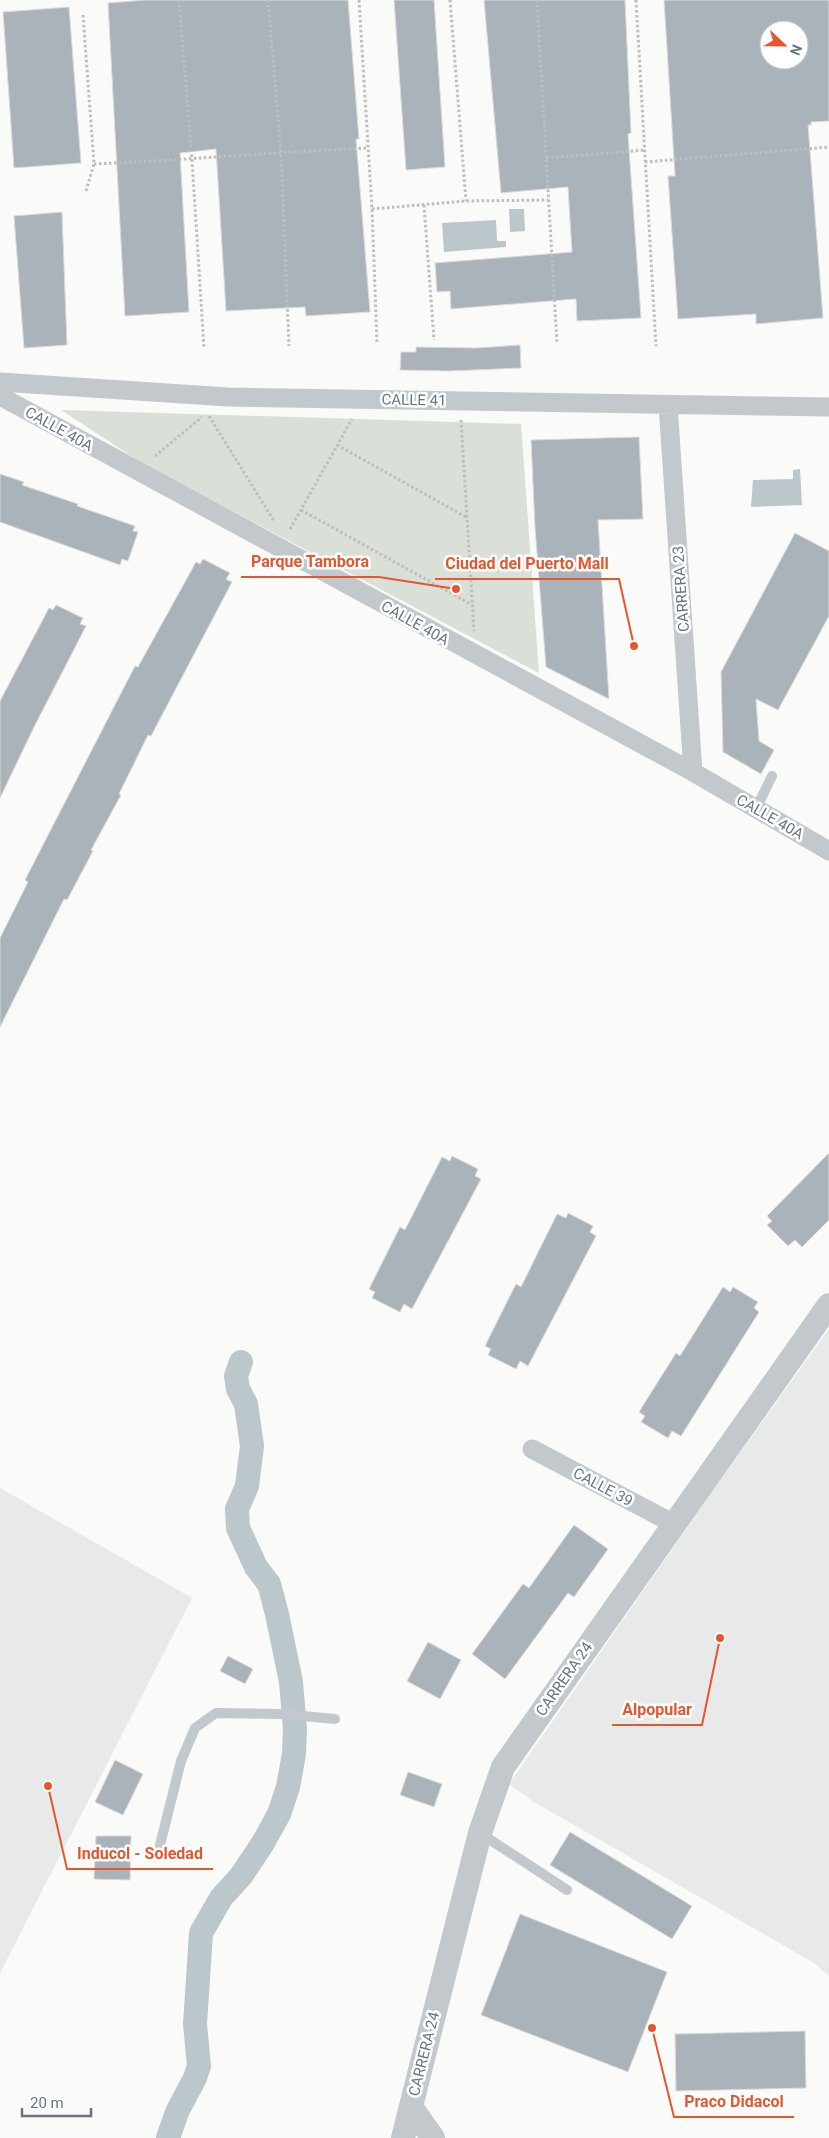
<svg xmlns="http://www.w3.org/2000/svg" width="829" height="2138" viewBox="0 0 829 2138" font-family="Roboto,sans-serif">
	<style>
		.built { fill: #e8e9e9 }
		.green { fill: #dadfd7 }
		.water { fill: #bbc7cb }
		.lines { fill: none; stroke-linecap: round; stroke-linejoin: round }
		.canal { stroke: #bbc7cb; stroke-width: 24 }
		.building { fill: #aab3b9; stroke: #dcdcda; fill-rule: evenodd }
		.path { stroke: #bbbfc2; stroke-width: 3; stroke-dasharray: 2.5 2.5; stroke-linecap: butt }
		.service { stroke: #c3c8cc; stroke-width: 10 }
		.minor { stroke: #c3c8cc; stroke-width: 19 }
		.tertiary { stroke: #c3c8cc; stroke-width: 24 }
		.labels { text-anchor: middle; stroke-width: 5; stroke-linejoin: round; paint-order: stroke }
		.street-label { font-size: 15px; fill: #657683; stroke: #fff }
		.leader { fill: none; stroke: #e4572e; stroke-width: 2 }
		.callout-dot { fill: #e4572e; stroke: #fff; stroke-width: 2 }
		.callout-label { font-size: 16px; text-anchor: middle; font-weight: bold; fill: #e4572e; stroke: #fff; stroke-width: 5; stroke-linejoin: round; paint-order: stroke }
	</style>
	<rect width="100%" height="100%" fill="#fafaf8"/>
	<path class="built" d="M 829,1329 L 829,1976 L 814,1963 L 534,1802 L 509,1784 L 712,1492 Z
		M 0,1488 L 192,1598 L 0,1973 Z"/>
	<path class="green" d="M 61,410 L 521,424 L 539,673 L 145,465 Z"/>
	<path class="water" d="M 509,209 L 524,209 L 525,231 L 510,232 Z
		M 496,220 L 497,241 L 506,241 L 506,247 L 444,252 L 442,223 Z
		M 800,469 L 802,505 L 751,507 L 753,480 L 793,479 L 793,470 Z"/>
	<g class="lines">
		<path class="canal" d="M 168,2138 L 177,2112 L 195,2078 L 199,2066 L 195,2024 L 201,1933 L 221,1898 L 241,1876 L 263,1843 L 279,1814 L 288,1787 L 294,1754 L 295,1729 L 291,1682 L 277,1614 L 269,1584 L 256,1567 L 238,1528 L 237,1509 L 247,1486 L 252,1446 L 246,1404 L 238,1389 L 236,1376 L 241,1362"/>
	</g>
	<path class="building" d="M 145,0 L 348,0 L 359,139 L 356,139 L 370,312 L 306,316 L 305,307 L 226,311 L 216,149 L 180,153 L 189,312 L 125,316 L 108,3 Z
		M 394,0 L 434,0 L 445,167 L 406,170 Z
		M 484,0 L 625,0 L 631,133 L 628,134 L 641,318 L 577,321 L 576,299 L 451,309 L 450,291 L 437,292 L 435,263 L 572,252 L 568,187 L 501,193 Z
		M 664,0 L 829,0 L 829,121 L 811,122 L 811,125 L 808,125 L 823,318 L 756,324 L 756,314 L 678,319 L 668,176 L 675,176 ZM 769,30 L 799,30 L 799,60 L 769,60 Z
		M 69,7 L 81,163 L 14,168 L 3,12 Z
		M 62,212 L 67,345 L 24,348 L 14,216 Z
		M 520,345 L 521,368 L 449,371 L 400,370 L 401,352 L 416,352 L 416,347 L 476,348 Z
		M 639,437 L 643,519 L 598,520 L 609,699 L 546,667 L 535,528 L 531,440 Z
		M 0,474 L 24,482 L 22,485 L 78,504 L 77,506 L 135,526 L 133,531 L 138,532 L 128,561 L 122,559 L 120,565 L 0,522 Z
		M 795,533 L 829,551 L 829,616 L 778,710 L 756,699 L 759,741 L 774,750 L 761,774 L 723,752 L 721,672 Z
		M 203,559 L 230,573 L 226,579 L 232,582 L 151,736 L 148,735 L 119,794 L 121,795 L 91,850 L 93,851 L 67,900 L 64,899 L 0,1027 L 0,938 L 28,882 L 25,880 L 135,666 L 138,667 L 196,562 L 200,564 Z
		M 56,605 L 83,618 L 80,624 L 86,626 L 34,727 L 0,798 L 0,701 L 49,608 L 53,610 Z
		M 829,1153 L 829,1220 L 802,1247 L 795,1240 L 788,1246 L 767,1225 L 772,1221 L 767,1216 Z
		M 452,1156 L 478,1169 L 475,1176 L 481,1179 L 412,1309 L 404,1304 L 400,1312 L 372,1298 L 375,1292 L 369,1289 L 400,1227 L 405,1230 L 442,1157 L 450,1161 Z
		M 568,1213 L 593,1226 L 590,1232 L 596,1236 L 528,1366 L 520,1361 L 516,1369 L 488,1355 L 491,1349 L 485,1346 L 516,1284 L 521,1287 L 557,1214 L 566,1218 Z
		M 723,1287 L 730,1292 L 733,1287 L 758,1302 L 754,1308 L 759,1312 L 681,1436 L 672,1431 L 668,1438 L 641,1422 L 645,1416 L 639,1412 L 676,1353 L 680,1356 Z
		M 574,1525 L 608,1549 L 574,1597 L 568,1593 L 505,1679 L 472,1654 L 523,1584 L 529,1588 Z
		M 428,1642 L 461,1660 L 440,1699 L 407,1681 Z
		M 228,1656 L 253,1669 L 245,1684 L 220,1671 Z
		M 115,1760 L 143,1774 L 123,1815 L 95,1802 Z
		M 408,1772 L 442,1784 L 434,1807 L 400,1795 Z
		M 570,1832 L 692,1906 L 672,1939 L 550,1865 Z
		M 96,1836 L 131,1836 L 130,1880 L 94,1879 Z
		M 520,1914 L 667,1972 L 628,2072 L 481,2015 Z
		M 805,2031 L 806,2088 L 676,2091 L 675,2034 Z"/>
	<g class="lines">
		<path class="path" d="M 179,0 L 192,160 L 204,348
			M 268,0 L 281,152 L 289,346
			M 359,0 L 372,209 L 377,343
			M 450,0 L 466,201
			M 537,0 L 557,344
			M 636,0 L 656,346
			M 83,15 L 94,164 L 86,191
			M 546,158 L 645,150
			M 645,162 L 829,147
			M 94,164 C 185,160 277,152 368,148
			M 424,205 L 434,340
			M 372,209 L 466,201 L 548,200
			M 209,416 L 274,521
			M 461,420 L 474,631
			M 337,445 L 466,517
			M 155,456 L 202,417
			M 301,510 L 472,605
			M 290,529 L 352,419"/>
		<path class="service" d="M 756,809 L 772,776
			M 480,1833 L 567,1890
			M 160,1845 L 181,1761 L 195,1728 L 216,1713 L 280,1714 L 335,1719"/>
		<path class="minor" d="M 0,382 L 228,397 L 829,407
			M 0,396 L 693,772 L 829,851
			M 668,405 L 693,772
			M 532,1449 L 674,1524"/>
		<path class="tertiary" d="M 411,2107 L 433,2138
			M 403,2138 L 480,1833 L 503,1767 L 829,1305"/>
	</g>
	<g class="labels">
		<g class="street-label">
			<text transform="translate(414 400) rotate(1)" y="5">CALLE 41</text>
			<text transform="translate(59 429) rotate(29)" y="5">CALLE 40A</text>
			<text transform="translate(681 589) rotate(-94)" y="5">CARRERA 23</text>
			<text transform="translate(415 623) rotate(29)" y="5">CALLE 40A</text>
			<text transform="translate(770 817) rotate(30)" y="5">CALLE 40A</text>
			<text transform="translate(603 1487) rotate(28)" y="5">CALLE 39</text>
			<text transform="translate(564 1679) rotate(-55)" y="5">CARRERA 24</text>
			<text transform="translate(424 2054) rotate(-76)" y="5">CARRERA 24</text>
		</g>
	</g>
	<path class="leader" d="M456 589L379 577H241M634 646L619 579H435M720 1638L702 1725H612M48 1786L67 1869H213M652 2028L674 2117H794"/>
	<g class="callout-dot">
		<circle cx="456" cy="589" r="5"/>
		<circle cx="634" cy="646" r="5"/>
		<circle cx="720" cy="1638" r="5"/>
		<circle cx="48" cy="1786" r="5"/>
		<circle cx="652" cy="2028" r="5"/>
	</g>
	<g class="callout-label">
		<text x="310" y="567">Parque Tambora</text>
		<text x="527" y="569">Ciudad del Puerto Mall</text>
		<text x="657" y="1715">Alpopular</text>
		<text x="140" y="1859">Inducol - Soledad</text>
		<text x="734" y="2107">Praco Didacol</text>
	</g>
	<g transform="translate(784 45) rotate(112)"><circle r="24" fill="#ffffff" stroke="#c1c8cd"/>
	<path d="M0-4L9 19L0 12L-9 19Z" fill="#e4572e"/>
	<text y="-8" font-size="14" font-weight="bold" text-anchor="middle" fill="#657683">N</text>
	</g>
	<path d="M22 2108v8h69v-8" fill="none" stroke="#657683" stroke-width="2.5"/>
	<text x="30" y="2108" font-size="15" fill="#657683" stroke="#ffffff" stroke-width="4" paint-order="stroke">20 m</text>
</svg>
